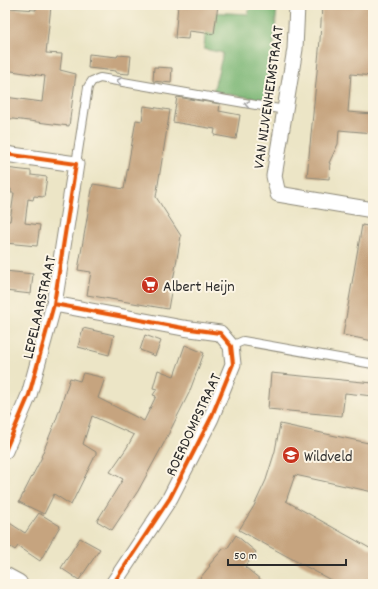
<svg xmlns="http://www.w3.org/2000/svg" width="378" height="589" viewBox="0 0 378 589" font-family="Dekko,sans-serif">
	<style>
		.forest { fill: #7ab675; stroke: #527050 }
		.building { fill: #c6a47f }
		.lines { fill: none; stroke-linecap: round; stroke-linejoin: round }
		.service-casing { stroke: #8c8878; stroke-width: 10 }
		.minor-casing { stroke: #8c8878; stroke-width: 17 }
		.tertiary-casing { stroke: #8c8878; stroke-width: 21 }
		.service { stroke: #fff; stroke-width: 8 }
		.minor { stroke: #fff; stroke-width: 15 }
		.tertiary { stroke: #fff; stroke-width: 19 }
		.cycleway-casing { stroke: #fcf5e5; stroke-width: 6 }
		.cycleway { stroke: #e8590c; stroke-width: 4 }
		.oneway { stroke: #a0a0a0 }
		.labels { text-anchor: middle; stroke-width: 4; stroke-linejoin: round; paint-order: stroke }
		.street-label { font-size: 16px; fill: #2b2b2b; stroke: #fcf5e5 }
		.poi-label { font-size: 16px; fill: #2b2b2b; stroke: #fcf5e5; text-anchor: start }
	</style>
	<rect width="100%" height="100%" fill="#fcf5e5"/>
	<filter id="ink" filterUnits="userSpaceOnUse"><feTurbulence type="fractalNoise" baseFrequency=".025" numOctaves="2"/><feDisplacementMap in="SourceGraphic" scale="8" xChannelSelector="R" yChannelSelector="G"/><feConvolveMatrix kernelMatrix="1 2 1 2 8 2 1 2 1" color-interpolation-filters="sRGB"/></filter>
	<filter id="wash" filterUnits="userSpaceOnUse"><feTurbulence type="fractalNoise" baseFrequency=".012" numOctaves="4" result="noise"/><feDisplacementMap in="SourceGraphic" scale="16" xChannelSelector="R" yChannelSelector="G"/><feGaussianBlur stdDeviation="0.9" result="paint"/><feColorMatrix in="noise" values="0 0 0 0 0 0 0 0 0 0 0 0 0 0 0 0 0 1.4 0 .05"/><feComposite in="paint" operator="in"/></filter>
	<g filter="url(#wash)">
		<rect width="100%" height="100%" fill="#ece5c6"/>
		<path class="forest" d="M 251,5 L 277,5 L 270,98 L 266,100 L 213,92 L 223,53 L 204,49 L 207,12 L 248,14 Z"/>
		<g id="blocks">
			<path class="building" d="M 36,5 L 51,6 L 46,53 L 62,54 L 60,70 L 76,74 L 69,126 L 5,118 L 5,97 L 42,102 L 45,76 L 5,70 L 5,27 L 7,28 L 9,8 L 36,10 Z
				M 178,5 L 218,5 L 214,34 L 189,31 L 188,39 L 175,38 Z
				M 322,5 L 373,5 L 373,76 L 351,74 L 348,112 L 373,114 L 373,133 L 339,130 L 338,144 L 329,163 L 330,163 L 329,179 L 307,177 L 320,40 Z
				M 89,54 L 117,57 L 118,55 L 131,56 L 129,74 L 116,73 L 116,71 L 88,68 Z
				M 154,67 L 172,68 L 171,83 L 153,81 Z
				M 177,97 L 220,104 L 219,111 L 240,115 L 236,139 L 214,135 L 215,129 L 173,122 Z
				M 144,106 L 170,110 L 156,197 L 181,236 L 168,309 L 87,295 L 91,272 L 78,270 L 93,184 L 124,189 L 136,120 L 142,121 Z
				M 5,168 L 31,171 L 31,175 L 47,177 L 44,197 L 34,196 L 33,200 L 28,199 L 25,223 L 40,225 L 37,246 L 5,243 L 5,221 L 10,221 L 14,193 L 11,193 L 11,189 L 5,188 Z
				M 362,225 L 373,227 L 373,341 L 343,335 Z
				M 5,271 L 33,274 L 31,294 L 5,291 Z
				M 83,328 L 114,335 L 109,355 L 78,347 Z
				M 145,335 L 161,341 L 155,356 L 140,350 Z
				M 185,345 L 204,353 L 189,393 L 165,441 L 138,491 L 112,530 L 97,521 L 123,479 L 110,472 L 126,449 L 134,435 L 92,416 L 83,444 L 96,452 L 96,454 L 71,505 L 54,494 L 44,514 L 19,502 L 42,457 L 41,457 L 56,420 L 70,378 L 80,381 L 83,373 L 105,378 L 98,398 L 144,421 L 156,396 L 153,395 L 157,389 L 153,388 L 158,370 L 174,376 Z
				M 271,373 L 373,383 L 373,396 L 345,393 L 342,416 L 268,409 Z
				M 280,424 L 373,444 L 373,492 L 295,475 L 286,501 L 373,550 L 373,584 L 338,584 L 239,530 L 254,506 L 266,480 L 275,451 Z
				M 39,513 L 60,526 L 40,561 L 18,546 L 15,550 L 5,543 L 5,520 L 25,533 Z
				M 236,535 L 256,552 L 245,567 L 266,584 L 195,584 L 210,566 L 209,565 L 223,549 L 225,548 L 227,549 Z
				M 80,538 L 100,549 L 79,580 L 61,568 Z"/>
		</g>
	</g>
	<g filter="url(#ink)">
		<use href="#blocks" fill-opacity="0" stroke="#8c8878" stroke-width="1"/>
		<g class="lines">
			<defs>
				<path id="service" d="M 76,164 L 88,87 L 92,81 L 100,78 L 285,110
					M 231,346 L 243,341 L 373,364"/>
				<path id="minor" d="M 297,5 L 295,49 L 274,176 L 278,194 L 373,210
					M 5,154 L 76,164 L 54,304 L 29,395 L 5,451
					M 54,304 L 183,328 L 220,333 L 231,346 L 233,364 L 211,418 L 170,498 L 113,584"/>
				<path id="tertiary" d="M 5,577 L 18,584"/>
			</defs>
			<use href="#service" class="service-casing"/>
			<use href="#minor" class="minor-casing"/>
			<use href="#tertiary" class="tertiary-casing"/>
			<use href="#service" class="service"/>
			<use href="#minor" class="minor"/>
			<use href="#tertiary" class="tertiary"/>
			<defs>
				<path id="cycleway" d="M 5,154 L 76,164 L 54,304 L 29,395 L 5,451
					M 54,304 L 183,328 L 220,333 L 231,346 L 233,364 L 211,418 L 170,498 L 113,584"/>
			</defs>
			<use href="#cycleway" class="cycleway-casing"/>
			<use href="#cycleway" class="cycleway"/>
		</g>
		<defs><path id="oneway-chevron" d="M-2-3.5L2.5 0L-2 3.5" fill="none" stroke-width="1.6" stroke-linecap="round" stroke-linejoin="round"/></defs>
		<g class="oneway">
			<use href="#oneway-chevron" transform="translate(119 81) rotate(-170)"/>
			<use href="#oneway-chevron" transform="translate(247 104) rotate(-170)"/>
		</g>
	</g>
	<defs>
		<symbol id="supermarket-disc" viewBox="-11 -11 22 22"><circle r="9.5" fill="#c8321e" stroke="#fcf5e5"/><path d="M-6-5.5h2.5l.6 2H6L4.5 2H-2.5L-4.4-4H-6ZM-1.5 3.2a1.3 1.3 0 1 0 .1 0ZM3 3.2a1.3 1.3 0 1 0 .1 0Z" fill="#fff"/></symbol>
		<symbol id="school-disc" viewBox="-11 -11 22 22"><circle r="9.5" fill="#c8321e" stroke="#fcf5e5"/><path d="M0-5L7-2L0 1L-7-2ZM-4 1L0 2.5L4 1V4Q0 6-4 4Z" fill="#fff"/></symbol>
	</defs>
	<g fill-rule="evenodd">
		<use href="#supermarket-disc" x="140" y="275" width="20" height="20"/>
		<use href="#school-disc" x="281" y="445" width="20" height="20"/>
	</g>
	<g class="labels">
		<g class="street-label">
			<text transform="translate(267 97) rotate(-82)" y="6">VAN NIJVENHEIMSTRAAT</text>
			<text transform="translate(38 307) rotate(-77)" y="6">LEPELAARSTRAAT</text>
			<text transform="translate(192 424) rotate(-65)" y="6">ROERDOMPSTRAAT</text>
		</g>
		<g class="poi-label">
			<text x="163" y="291">Albert Heijn</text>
			<text x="304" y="461">Wildveld</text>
		</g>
	</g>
	<rect width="378" height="589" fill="none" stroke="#fcf5e5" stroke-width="20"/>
	<path d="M228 559v6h118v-6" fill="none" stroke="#2b2b2b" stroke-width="2"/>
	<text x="234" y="559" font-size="12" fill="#2b2b2b" stroke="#fcf5e5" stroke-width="3" paint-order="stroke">50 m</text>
</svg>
